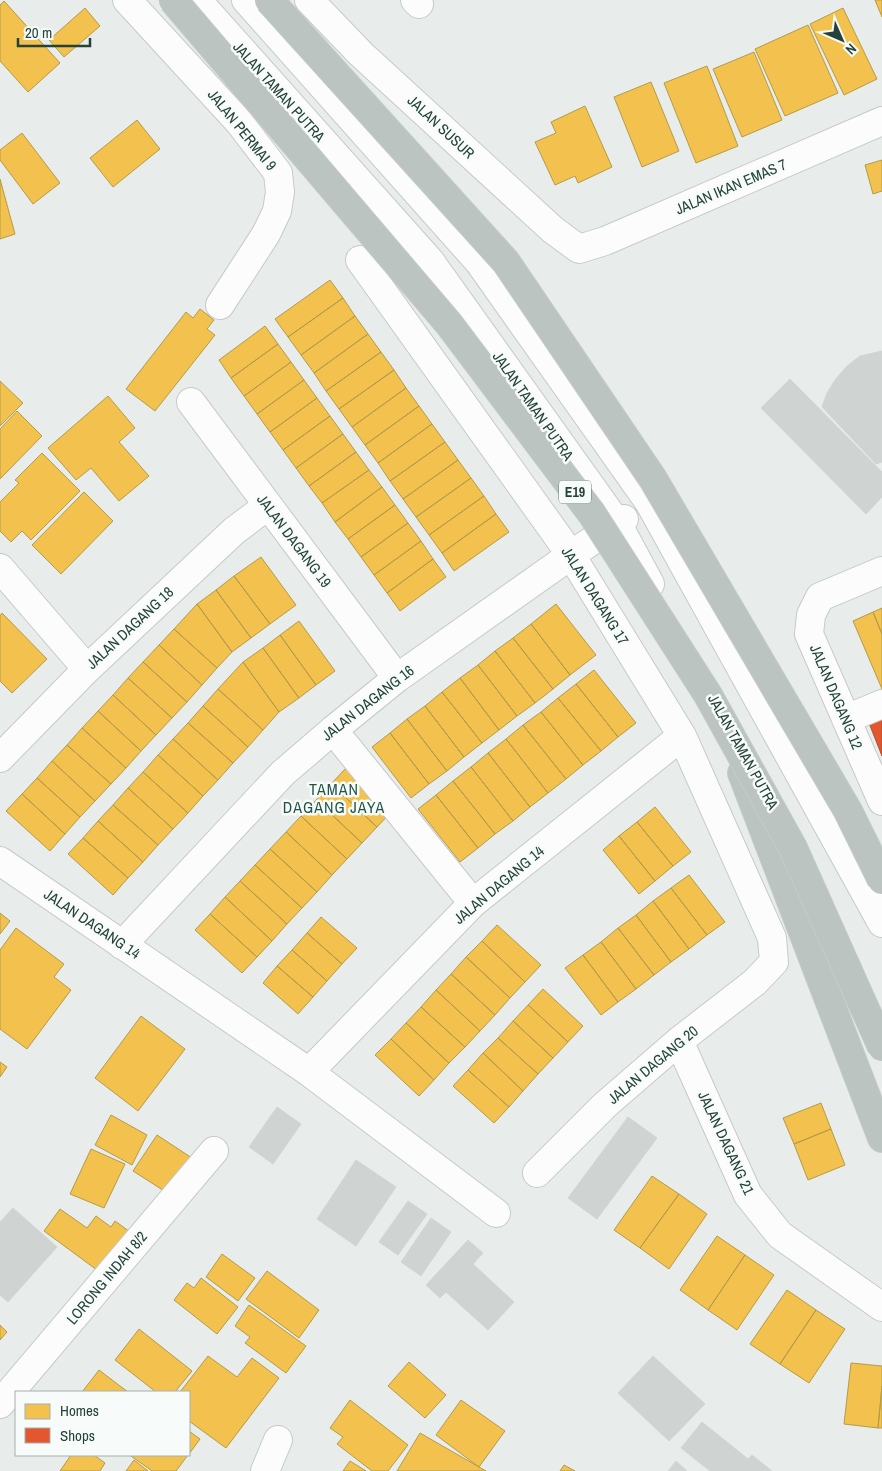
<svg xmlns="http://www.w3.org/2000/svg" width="882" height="1471" viewBox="0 0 882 1471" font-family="'Archivo Narrow',sans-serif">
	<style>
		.homes { fill: #f2c14e; stroke: #b49b48 }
		.shops { fill: #e4572e; stroke: #aa5132 }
		.building { fill: #cfd4d2; stroke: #d1d6d4 }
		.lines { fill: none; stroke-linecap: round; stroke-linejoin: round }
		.minor-casing { stroke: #c5cac8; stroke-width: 30 }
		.highway-casing { stroke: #c3ccc9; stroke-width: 30 }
		.minor { stroke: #fcfcfc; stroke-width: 28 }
		.highway { stroke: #bcc4c2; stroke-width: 28 }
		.highway-bridge-casing { stroke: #c3ccc9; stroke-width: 30; stroke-linecap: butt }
		.highway-bridge { stroke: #bcc4c2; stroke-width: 28 }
		.labels { text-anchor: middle; stroke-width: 5; stroke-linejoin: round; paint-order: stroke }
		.shield { fill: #f7fbf9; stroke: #637a73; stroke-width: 1 }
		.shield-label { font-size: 14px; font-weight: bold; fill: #24423a }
		.street-label { font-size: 15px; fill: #24423a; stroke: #f7fbf9 }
		.neighbourhood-label { font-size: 16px; letter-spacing: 1px; fill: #1f5548; stroke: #f7fbf9 }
	</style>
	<rect width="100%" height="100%" fill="#e8edeb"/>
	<path class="homes" d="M 875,0 L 882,0 L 882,17 Z
		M 4,1 L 60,63 L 28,92 L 0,61 L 0,5 Z
		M 85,8 L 100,26 L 64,57 L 49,40 Z
		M 843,8 L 877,79 L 844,95 L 810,24 Z
		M 808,25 L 838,93 L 785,116 L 755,49 Z
		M 754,52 L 782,120 L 742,137 L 713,69 Z
		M 707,66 L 738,146 L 696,163 L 664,83 Z
		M 651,82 L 679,151 L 642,167 L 614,97 Z
		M 585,106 L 612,167 L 578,183 L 575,176 L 555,185 L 535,142 L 556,133 L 551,122 Z
		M 137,120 L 160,149 L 113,187 L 90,158 Z
		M 22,133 L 60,183 L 33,204 L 0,160 L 0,150 Z
		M 882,160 L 882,191 L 873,194 L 865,165 Z
		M 0,179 L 15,234 L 0,239 Z
		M 330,280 L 343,298 L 288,337 L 275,319 Z
		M 343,298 L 355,316 L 301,355 L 288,337 Z
		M 200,309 L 214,320 L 207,329 L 215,335 L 155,411 L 126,389 L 186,312 L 193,318 Z
		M 355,316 L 368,334 L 314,373 L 301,355 Z
		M 265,326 L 278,344 L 231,378 L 219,360 Z
		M 368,334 L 381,352 L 326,391 L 314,373 Z
		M 278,344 L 291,362 L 244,396 L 231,378 Z
		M 381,352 L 394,370 L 339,409 L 326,391 Z
		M 291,362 L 304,380 L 257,414 L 244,396 Z
		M 394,370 L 406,388 L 352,427 L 339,409 Z
		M 304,380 L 317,398 L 270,432 L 257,414 Z
		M 0,381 L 23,403 L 0,426 Z
		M 406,388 L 419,406 L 365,445 L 352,427 Z
		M 108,396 L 135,428 L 119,442 L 149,476 L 119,501 L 91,468 L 76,480 L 48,448 Z
		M 317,398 L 330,416 L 283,450 L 270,432 Z
		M 419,406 L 432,424 L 378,463 L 365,445 Z
		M 17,411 L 42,436 L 0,479 L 0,429 Z
		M 330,416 L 343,434 L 296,468 L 283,450 Z
		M 432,424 L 445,442 L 390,481 L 378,463 Z
		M 343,434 L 356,452 L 309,486 L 296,468 Z
		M 445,442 L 458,460 L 403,499 L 390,481 Z
		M 356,452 L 369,470 L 322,503 L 309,486 Z
		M 42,453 L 80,491 L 31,540 L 22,531 L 11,542 L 0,531 L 0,502 L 19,483 L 15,480 Z
		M 458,460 L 471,478 L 416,517 L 403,499 Z
		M 369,470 L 382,487 L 335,522 L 322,503 Z
		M 471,478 L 484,496 L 429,535 L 416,517 Z
		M 382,487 L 395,505 L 348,539 L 335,522 Z
		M 84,492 L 113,521 L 61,574 L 32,545 Z
		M 484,496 L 496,514 L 442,553 L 429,535 Z
		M 395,505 L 408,523 L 361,557 L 348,539 Z
		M 496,514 L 509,532 L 454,571 L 442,553 Z
		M 408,523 L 421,541 L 374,575 L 361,557 Z
		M 421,541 L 433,559 L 387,593 L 374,575 Z
		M 261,557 L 296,605 L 270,624 L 234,576 Z
		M 433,559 L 446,577 L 400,611 L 387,593 Z
		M 234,576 L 270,624 L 251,638 L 216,590 Z
		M 216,590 L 251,638 L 232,652 L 197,604 Z
		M 197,604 L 232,652 L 217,668 L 174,629 Z
		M 556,604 L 596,655 L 570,675 L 531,624 Z
		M 882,608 L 882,634 L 873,612 Z
		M 873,612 L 882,634 L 882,689 L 853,621 Z
		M 2,613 L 47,659 L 12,693 L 0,681 L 0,616 Z
		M 299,621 L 335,671 L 316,685 L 280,635 Z
		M 531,624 L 570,675 L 553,689 L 513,638 Z
		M 174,629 L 217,668 L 202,685 L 159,645 Z
		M 280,635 L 316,685 L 299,698 L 263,648 Z
		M 513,638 L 553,689 L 535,703 L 495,651 Z
		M 159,645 L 202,685 L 187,702 L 143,662 Z
		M 263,648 L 299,698 L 279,712 L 243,662 Z
		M 495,651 L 535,703 L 517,716 L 478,665 Z
		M 143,662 L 187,702 L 172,718 L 128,678 Z
		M 243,662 L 279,712 L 263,730 L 218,689 Z
		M 478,665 L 517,716 L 499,730 L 460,678 Z
		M 594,670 L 636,723 L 618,737 L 576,684 Z
		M 128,678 L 172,718 L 156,735 L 113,695 Z
		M 460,678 L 499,730 L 482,743 L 442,692 Z
		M 576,684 L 618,737 L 601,751 L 558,698 Z
		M 218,689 L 263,730 L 248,747 L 203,706 Z
		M 442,692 L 482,743 L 464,757 L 425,706 Z
		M 113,695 L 156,735 L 141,751 L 98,711 Z
		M 558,698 L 601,751 L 583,765 L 541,712 Z
		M 203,706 L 248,747 L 233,763 L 188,723 Z
		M 425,706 L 464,757 L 447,771 L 407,719 Z
		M 98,711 L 141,751 L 126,768 L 82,728 Z
		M 541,712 L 583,765 L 566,779 L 523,725 Z
		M 407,719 L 447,771 L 429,784 L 390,733 Z
		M 188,723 L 233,763 L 218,780 L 173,739 Z
		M 523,725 L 566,779 L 548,793 L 506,739 Z
		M 82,728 L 126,768 L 111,784 L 67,745 Z
		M 390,733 L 429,784 L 411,798 L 372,747 Z
		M 173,739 L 218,780 L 203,796 L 158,755 Z
		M 506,739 L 548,793 L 530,807 L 488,753 Z
		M 67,745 L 111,784 L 95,801 L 52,761 Z
		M 488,753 L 530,807 L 513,821 L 471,767 Z
		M 158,755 L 203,796 L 188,813 L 143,772 Z
		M 52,761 L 95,801 L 80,817 L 37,778 Z
		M 471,767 L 513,821 L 495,834 L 453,781 Z
		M 346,768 L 392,811 L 377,827 L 331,784 Z
		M 143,772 L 188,813 L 173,829 L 128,788 Z
		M 37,778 L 80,817 L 65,834 L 22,794 Z
		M 453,781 L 495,834 L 478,848 L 436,795 Z
		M 331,784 L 377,827 L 362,843 L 316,800 Z
		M 128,788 L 173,829 L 158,845 L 113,805 Z
		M 22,794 L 65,834 L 50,851 L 6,811 Z
		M 436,795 L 478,848 L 460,862 L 418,809 Z
		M 316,800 L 362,843 L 347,859 L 301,816 Z
		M 113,805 L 158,845 L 143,862 L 98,821 Z
		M 655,807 L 691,852 L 673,866 L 637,822 Z
		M 301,816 L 347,859 L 332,875 L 286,832 Z
		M 98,821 L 143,862 L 128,878 L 83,838 Z
		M 637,822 L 673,866 L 655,881 L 619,836 Z
		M 286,832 L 332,875 L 317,892 L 270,849 Z
		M 619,836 L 655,881 L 639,894 L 603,850 Z
		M 83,838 L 128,878 L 113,895 L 68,854 Z
		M 270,849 L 317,892 L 302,908 L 255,865 Z
		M 255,865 L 302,908 L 287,924 L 240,881 Z
		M 689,875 L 725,922 L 707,935 L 671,888 Z
		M 240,881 L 287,924 L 272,941 L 225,897 Z
		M 671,888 L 707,935 L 689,949 L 653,901 Z
		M 225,897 L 272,941 L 257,957 L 210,914 Z
		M 653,901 L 689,949 L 671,962 L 636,915 Z
		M 0,913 L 10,921 L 0,934 Z
		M 210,914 L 257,957 L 242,973 L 195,930 Z
		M 636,915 L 671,962 L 654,975 L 618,928 Z
		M 321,917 L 357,948 L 342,964 L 307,933 Z
		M 497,925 L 541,965 L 525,982 L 482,941 Z
		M 16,928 L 64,964 L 54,977 L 71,990 L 27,1049 L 0,1029 L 0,950 Z
		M 618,928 L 654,975 L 636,989 L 601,942 Z
		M 307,933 L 342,964 L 327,981 L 292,950 Z
		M 482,941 L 525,982 L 510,998 L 466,957 Z
		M 601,942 L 636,989 L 618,1002 L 583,955 Z
		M 292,950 L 327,981 L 313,997 L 277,966 Z
		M 583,955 L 618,1002 L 601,1015 L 565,968 Z
		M 466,957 L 510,998 L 495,1015 L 451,974 Z
		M 277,966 L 313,997 L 298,1014 L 263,983 Z
		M 451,974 L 495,1015 L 480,1031 L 436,990 Z
		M 543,989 L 583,1026 L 568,1042 L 528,1005 Z
		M 436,990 L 480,1031 L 465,1047 L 421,1007 Z
		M 528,1005 L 568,1042 L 553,1058 L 513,1021 Z
		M 421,1007 L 465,1047 L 449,1063 L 406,1023 Z
		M 141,1016 L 185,1049 L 138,1111 L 95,1078 Z
		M 513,1021 L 553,1058 L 538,1074 L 498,1038 Z
		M 406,1023 L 449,1063 L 434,1080 L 391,1039 Z
		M 498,1038 L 538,1074 L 523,1091 L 483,1053 Z
		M 391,1039 L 434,1080 L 419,1096 L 375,1055 Z
		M 483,1053 L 523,1091 L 509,1107 L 468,1070 Z
		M 0,1062 L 7,1067 L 0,1077 Z
		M 468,1070 L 509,1107 L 494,1123 L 453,1086 Z
		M 821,1103 L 831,1129 L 794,1144 L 783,1118 Z
		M 111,1115 L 147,1135 L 132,1165 L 95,1145 Z
		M 831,1129 L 845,1165 L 808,1180 L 794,1144 Z
		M 157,1135 L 192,1158 L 169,1194 L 133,1171 Z
		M 91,1149 L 125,1164 L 104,1208 L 70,1194 Z
		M 652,1176 L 679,1194 L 640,1248 L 614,1230 Z
		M 679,1194 L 707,1214 L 669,1269 L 640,1248 Z
		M 60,1209 L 87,1228 L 96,1216 L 111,1227 L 115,1221 L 137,1237 L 101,1273 L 44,1231 Z
		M 717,1236 L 745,1255 L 708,1310 L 680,1290 Z
		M 222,1254 L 255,1278 L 238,1301 L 206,1277 Z
		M 745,1255 L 774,1275 L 737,1330 L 708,1310 Z
		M 267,1271 L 319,1310 L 299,1338 L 246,1299 Z
		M 201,1278 L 238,1307 L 217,1334 L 174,1300 L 187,1283 L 194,1288 Z
		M 787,1290 L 816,1310 L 780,1364 L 750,1344 Z
		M 249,1305 L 306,1346 L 286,1373 L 245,1343 L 250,1337 L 235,1326 Z
		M 816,1310 L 845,1329 L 809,1383 L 780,1364 Z
		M 0,1325 L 7,1332 L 0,1340 Z
		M 139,1329 L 192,1371 L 175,1392 L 156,1392 L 115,1360 Z
		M 208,1356 L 237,1377 L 252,1358 L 279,1378 L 226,1448 L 189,1421 L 189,1392 L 180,1392 Z
		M 409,1362 L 446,1395 L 425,1418 L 388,1386 Z
		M 851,1363 L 882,1366 L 882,1386 L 878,1428 L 844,1424 Z
		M 99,1370 L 128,1392 L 82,1392 Z
		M 882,1386 L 882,1428 L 878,1428 Z
		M 350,1400 L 408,1445 L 388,1471 L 372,1471 L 337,1444 L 343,1437 L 330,1428 Z
		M 461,1400 L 505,1431 L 479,1467 L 436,1435 Z
		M 189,1431 L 200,1439 L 189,1454 Z
		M 420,1433 L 486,1471 L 397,1471 Z
		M 71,1455 L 94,1455 L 105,1463 L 100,1471 L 60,1471 Z
		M 131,1455 L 188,1455 L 176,1471 L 152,1471 L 131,1456 Z
		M 134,1460 L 148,1471 L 126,1471 Z
		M 350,1461 L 366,1471 L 343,1471 Z
		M 564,1465 L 575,1471 L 560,1471 Z"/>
	<path class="shops" d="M 882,717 L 882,756 L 869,723 Z"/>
	<path class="building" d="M 882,351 L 882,462 L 876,464 L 822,407 L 827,393 L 835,380 L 847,366 L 860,356 Z
		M 790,379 L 882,472 L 882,497 L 866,514 L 761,408 Z
		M 277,1107 L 301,1124 L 273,1164 L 249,1147 Z
		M 628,1117 L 657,1138 L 597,1219 L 568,1198 Z
		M 356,1160 L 396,1187 L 356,1246 L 317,1219 Z
		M 408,1201 L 427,1214 L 398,1255 L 379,1242 Z
		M 13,1208 L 57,1247 L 8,1302 L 0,1295 L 0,1222 Z
		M 431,1218 L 451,1232 L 421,1276 L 401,1262 Z
		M 468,1240 L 483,1253 L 473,1264 L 514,1302 L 488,1330 L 446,1292 L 440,1298 L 426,1285 Z
		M 653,1356 L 705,1404 L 669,1441 L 618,1393 Z
		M 702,1422 L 748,1459 L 752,1455 L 772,1471 L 710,1471 L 681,1448 Z
		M 676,1461 L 687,1471 L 668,1471 Z"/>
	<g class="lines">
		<defs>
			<path id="minor" d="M 127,0 L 239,122 L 278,173 L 280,192 L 277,211 L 266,234 L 220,305
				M 197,0 L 430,261 L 617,523 L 650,584
				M 246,0 L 479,262 L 649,502 L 882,923
				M 309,0 L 361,54 L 553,230 L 579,249 L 605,241 L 882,121
				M 415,0 L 419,4
				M 360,260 L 571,555 L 682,736 L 772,938 L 774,962 L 755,982 L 679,1041 L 605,1105 L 537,1173
				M 191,402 L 397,678
				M 0,568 L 87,669
				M 882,571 L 820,597 L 811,615 L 809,634 L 882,801
				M 846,719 L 882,704
				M 333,730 L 473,903
				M 0,758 L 87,669 L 234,531 L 267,506
				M 0,861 L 309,1072 L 496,1213
				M 122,945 L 283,773 L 333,730 L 397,678 L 571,555 L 624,519
				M 679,1041 L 748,1195 L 780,1235 L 882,1307
				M 309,1072 L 473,903 L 682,736
				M 0,1404 L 214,1151
				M 265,1471 L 278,1440"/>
			<path id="highway" d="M 742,773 L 882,1138"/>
		</defs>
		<use href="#minor" class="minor-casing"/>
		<use href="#highway" class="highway-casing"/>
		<use href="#minor" class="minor"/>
		<use href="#highway" class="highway"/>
		<defs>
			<path id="highway-bridge" d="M 173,0 L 449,324 L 592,514 L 708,695 L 793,848 L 882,1047
				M 269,0 L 506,262 L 653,479 L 848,811 L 882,880"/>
		</defs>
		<use href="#highway-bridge" class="highway-bridge-casing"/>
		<use href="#highway-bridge" class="highway-bridge"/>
	</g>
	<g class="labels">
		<rect class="shield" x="559" y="480.5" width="32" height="23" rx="4"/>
		<g class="shield-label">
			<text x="575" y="497">E19</text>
		</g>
		<g class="street-label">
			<text transform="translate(279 92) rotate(48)" y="5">JALAN TAMAN PUTRA</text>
			<text transform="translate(441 127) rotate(43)" y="5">JALAN SUSUR</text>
			<text transform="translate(242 130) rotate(51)" y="5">JALAN PERMAI 9</text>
			<text transform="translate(731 187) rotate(-23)" y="5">JALAN IKAN EMAS 7</text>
			<text transform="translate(533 406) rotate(55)" y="5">JALAN TAMAN PUTRA</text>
			<text transform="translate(294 541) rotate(53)" y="5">JALAN DAGANG 19</text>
			<text transform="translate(595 596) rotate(58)" y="5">JALAN DAGANG 17</text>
			<text transform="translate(130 628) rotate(-43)" y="5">JALAN DAGANG 18</text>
			<text transform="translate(836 697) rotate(67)" y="5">JALAN DAGANG 12</text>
			<text transform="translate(368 703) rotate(-38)" y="5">JALAN DAGANG 16</text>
			<text transform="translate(743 752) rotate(61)" y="5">JALAN TAMAN PUTRA</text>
			<text transform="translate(499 885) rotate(-40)" y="5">JALAN DAGANG 14</text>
			<text transform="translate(92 924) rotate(34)" y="5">JALAN DAGANG 14</text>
			<text transform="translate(653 1065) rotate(-40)" y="5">JALAN DAGANG 20</text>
			<text transform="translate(726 1143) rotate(65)" y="5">JALAN DAGANG 21</text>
			<text transform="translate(107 1278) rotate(-50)" y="5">LORONG INDAH 8/2</text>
		</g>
		<g class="neighbourhood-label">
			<text x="334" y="795">TAMAN<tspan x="334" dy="18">DAGANG JAYA</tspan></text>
		</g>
	</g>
	<rect x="15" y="1391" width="175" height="65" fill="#f7fbf9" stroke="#a3b1ad"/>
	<rect x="25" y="1404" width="25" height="15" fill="#f2c14e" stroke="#a3b1ad"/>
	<text x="60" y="1416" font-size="15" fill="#24423a">Homes</text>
	<rect x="25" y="1428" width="25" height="15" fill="#e4572e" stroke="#a3b1ad"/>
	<text x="60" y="1441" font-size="15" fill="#24423a">Shops</text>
	<g transform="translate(842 40) rotate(135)" stroke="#f7fbf9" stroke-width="4" paint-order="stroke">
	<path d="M0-4L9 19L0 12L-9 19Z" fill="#24423a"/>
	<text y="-8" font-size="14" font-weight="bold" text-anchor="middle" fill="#24423a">N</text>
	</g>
	<path d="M18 38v8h72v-8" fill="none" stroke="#24423a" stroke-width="2.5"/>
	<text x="25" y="38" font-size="15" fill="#24423a" stroke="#f7fbf9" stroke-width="4" paint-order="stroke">20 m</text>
</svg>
